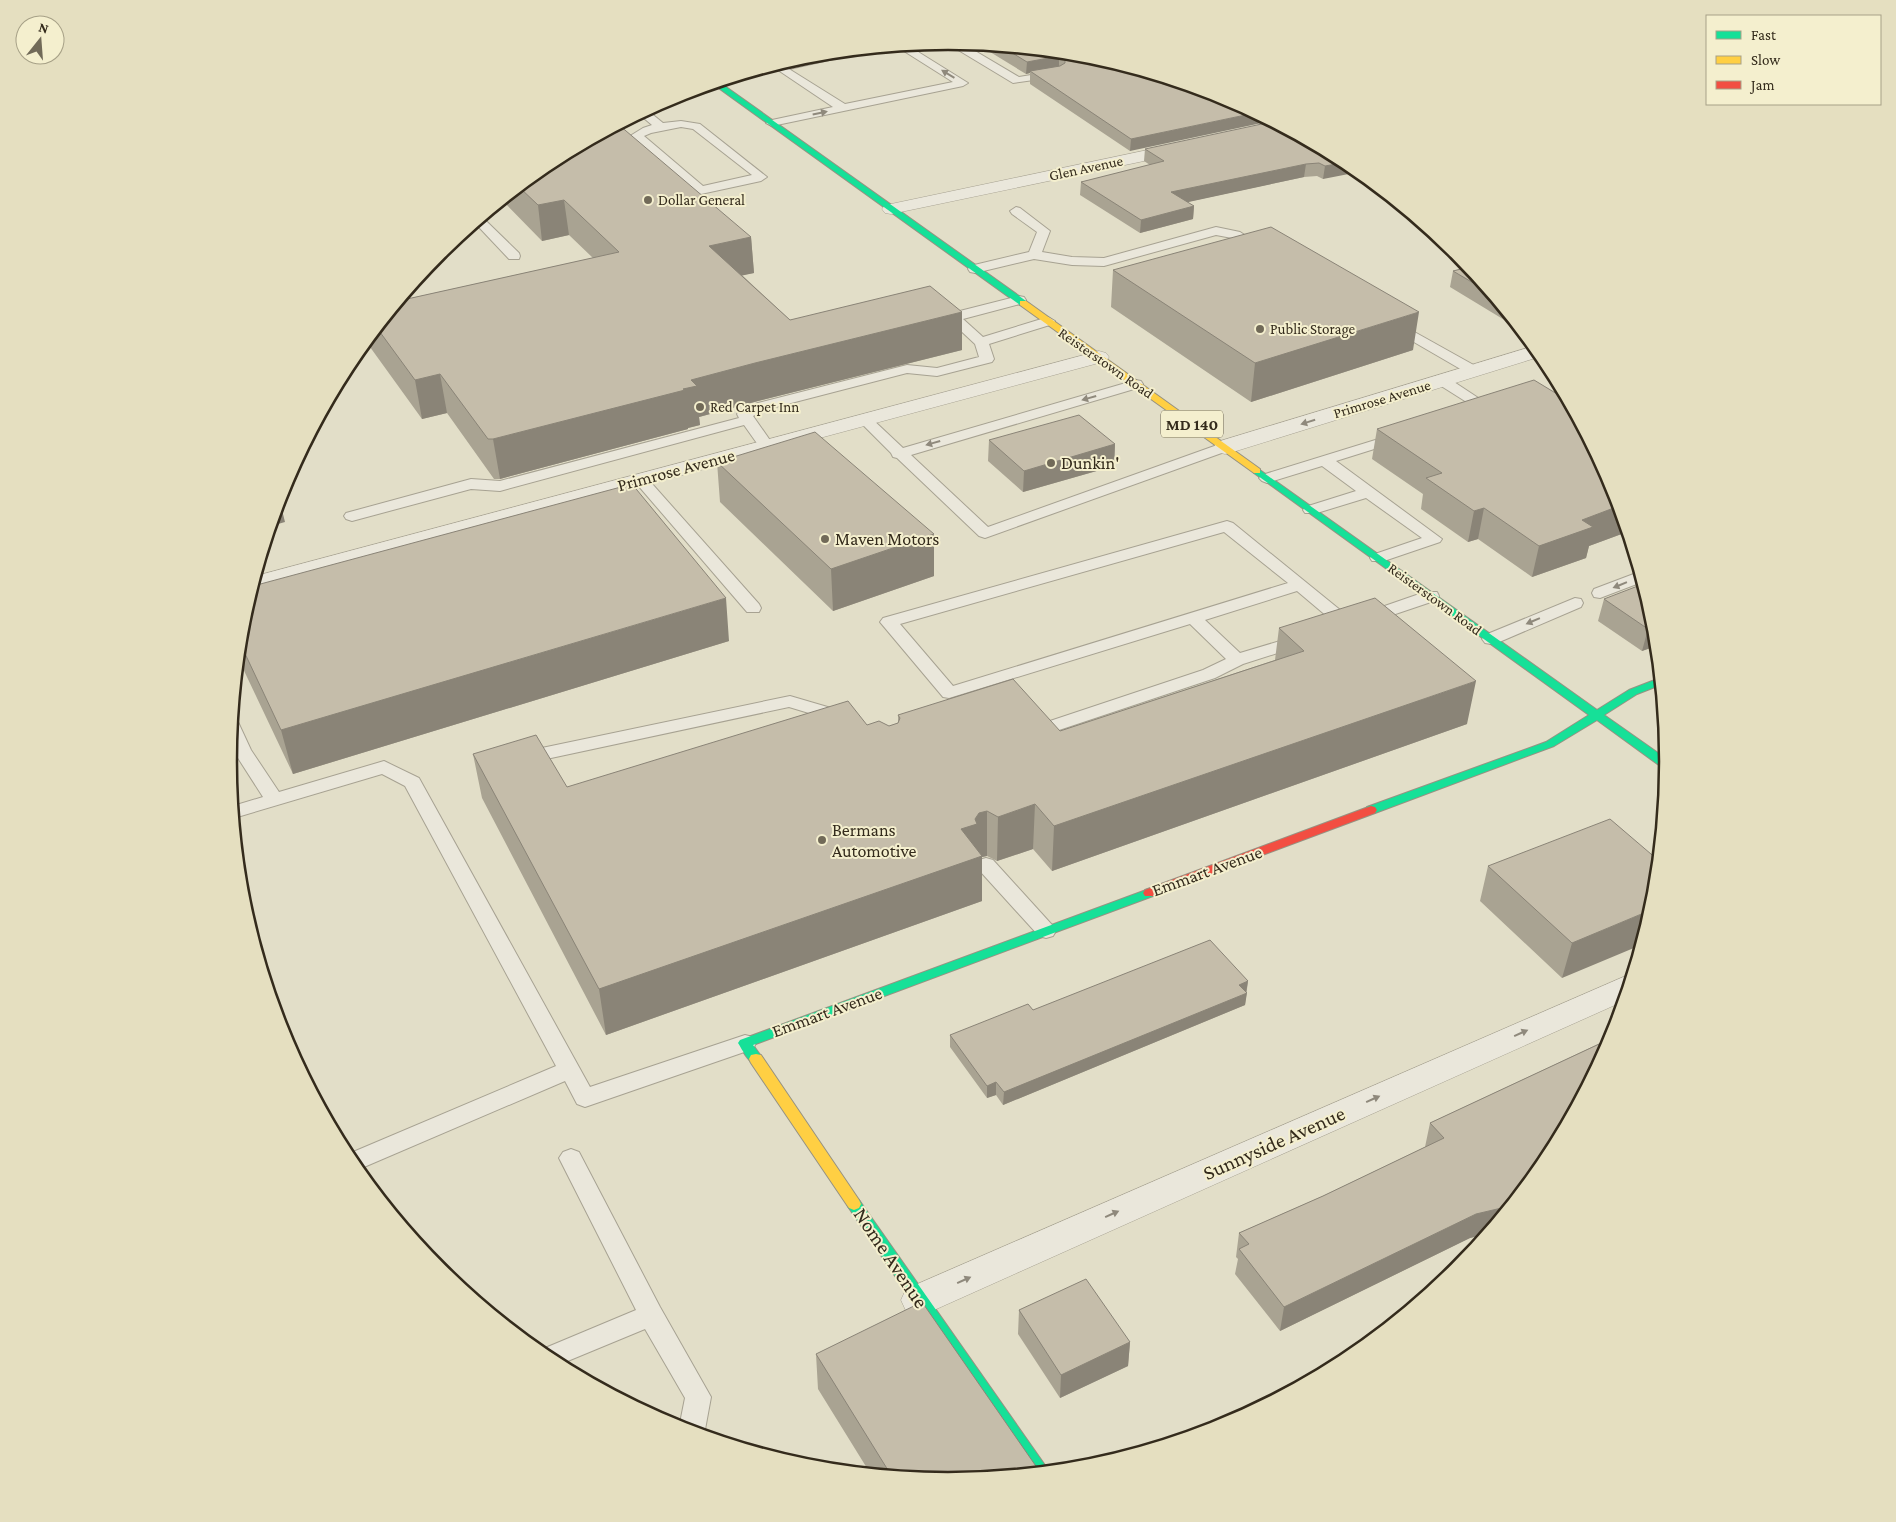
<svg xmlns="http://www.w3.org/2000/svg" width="1896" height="1522" viewBox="0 0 1896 1522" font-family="'Crimson Pro',serif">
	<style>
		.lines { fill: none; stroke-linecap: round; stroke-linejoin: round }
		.lane-casing { stroke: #a7a292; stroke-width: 2 }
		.street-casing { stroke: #a7a292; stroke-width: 1 }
		.fast-casing { stroke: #969282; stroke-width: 2 }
		.slow-casing { stroke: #969282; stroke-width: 2 }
		.jam-casing { stroke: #969282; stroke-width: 2 }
		.lane { fill: #eae7db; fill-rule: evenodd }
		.street { fill: #eae7db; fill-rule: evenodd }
		.fast { fill: #16e098; fill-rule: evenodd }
		.slow { fill: #ffcf43; fill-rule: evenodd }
		.jam { fill: #f24e42; fill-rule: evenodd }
		.wall { fill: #a9a392 }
		.shaded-wall { fill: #8a8477 }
		.building { fill: #c5bdaa; stroke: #8a8477 }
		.oneway { fill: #8f897c }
		.poi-dot { fill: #716a58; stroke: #f4efce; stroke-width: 2 }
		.labels { text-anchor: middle; stroke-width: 4; stroke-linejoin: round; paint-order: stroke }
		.far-street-label { font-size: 15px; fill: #342b1c; stroke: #f4efce }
		.far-poi-label { font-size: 15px; fill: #342b1c; stroke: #f4efce; text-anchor: start }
		.shield { fill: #f4efce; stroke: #6e6651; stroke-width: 1 }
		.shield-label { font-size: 16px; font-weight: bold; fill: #342b1c }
		.poi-label { font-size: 18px; fill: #342b1c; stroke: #f4efce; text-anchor: start }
		.street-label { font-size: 18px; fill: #342b1c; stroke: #f4efce }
		.near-street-label { font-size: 21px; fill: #342b1c; stroke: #f4efce }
		.rim { fill: none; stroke: #342b1c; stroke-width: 2.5 }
	</style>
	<rect width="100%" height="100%" fill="#e2dec8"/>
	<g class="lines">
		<defs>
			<path id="lane" d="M 945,42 L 960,42 L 1019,77 L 1055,71 L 1060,74 L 1055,77 L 1013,83 Z
				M 907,45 L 968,83 L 963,86 L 772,126 L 766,123 L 772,120 L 833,107 L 775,68 L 776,66 L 836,52 L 870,49 L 869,51 L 789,69 L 845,104 L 953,82 L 896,46 Z
				M 647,110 L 663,123 L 681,121 L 700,124 L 767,177 L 761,181 L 701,194 L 697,193 L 630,136 L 643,128 L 652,125 L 639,114 ZM 681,127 L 693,129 L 752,175 L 703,186 L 644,136 L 651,133 Z
				M 1016,207 L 1020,208 L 1050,231 L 1042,252 L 1072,257 L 1104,258 L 1216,227 L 1240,232 L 1266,249 L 1260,253 L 1232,238 L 1216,235 L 1104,266 L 1072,265 L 1034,259 L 975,273 L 970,272 L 968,269 L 970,266 L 1029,252 L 1037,232 L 1012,214 L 1010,211 Z
				M 482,217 L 519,253 L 520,256 L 519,259 L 509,259 L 475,223 Z
				M 1019,296 L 1024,297 L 1026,300 L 1024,303 L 963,319 L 983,337 L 1048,317 L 1055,321 L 1053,324 L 989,344 L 994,359 L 992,362 L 937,376 L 907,373 L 768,409 L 753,416 L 774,446 L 771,449 L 761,449 L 744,425 L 500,491 L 471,489 L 352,521 L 346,519 L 344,516 L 346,513 L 471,479 L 500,481 L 739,418 L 737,414 L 739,411 L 758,403 L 907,365 L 937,368 L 979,357 L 975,344 L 946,317 L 948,314 Z
				M 1393,320 L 1479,368 L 1481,371 L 1479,374 L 1469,374 L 1388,327 L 1386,324 L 1388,321 Z
				M 1443,377 L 1448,378 L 1495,409 L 1493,412 L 1480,415 L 1475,414 L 1473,411 L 1476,408 L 1438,384 L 1436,381 L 1438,378 Z
				M 1136,380 L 1141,381 L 1143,384 L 1141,387 L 911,455 L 988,527 L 1220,444 L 1230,444 L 1233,447 L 1230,450 L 985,538 L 979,536 L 897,458 L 893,457 L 891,453 L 858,420 L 860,417 L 870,417 L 903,448 Z
				M 1398,433 L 1403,434 L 1405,437 L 1403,440 L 1336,461 L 1442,539 L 1440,542 L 1384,561 L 1372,561 L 1370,558 L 1372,555 L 1422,538 L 1366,498 L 1317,513 L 1305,513 L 1303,510 L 1305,507 L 1356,491 L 1322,466 L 1267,483 L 1262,481 L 1259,478 L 1262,475 Z
				M 641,475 L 646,477 L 759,604 L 761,608 L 759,612 L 747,612 L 636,483 L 633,480 L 636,477 Z
				M 1227,521 L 1233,523 L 1350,618 L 1425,592 L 1437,592 L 1439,596 L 1437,600 L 1348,630 L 1342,629 L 1297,591 L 1205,620 L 1240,653 L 1300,635 L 1306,636 L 1309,640 L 1306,644 L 1243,664 L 1215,678 L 1044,735 L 1038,733 L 1035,729 L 1038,725 L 1203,670 L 1226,659 L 1190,624 L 949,698 L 943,697 L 880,622 L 883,618 ZM 1224,532 L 1288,583 L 953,686 L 900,624 Z
				M 1639,572 L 1642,582 L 1600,598 L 1594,597 L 1592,593 L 1594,589 Z
				M 1575,598 L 1581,599 L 1583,603 L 1581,607 L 1497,643 L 1491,644 L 1485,643 L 1482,639 L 1485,635 Z
				M 790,696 L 848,713 L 851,717 L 848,721 L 842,723 L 789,707 L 537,761 L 530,759 L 528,755 L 530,751 L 537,749 Z
				M 232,720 L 238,722 L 251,750 L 279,792 L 384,761 L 419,778 L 590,1087 L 745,1035 L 753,1037 L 756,1043 L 753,1049 L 585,1107 L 577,1104 L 565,1081 L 357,1170 L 346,1155 L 556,1066 L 405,786 L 382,774 L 234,818 L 233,806 L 263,797 L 238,758 L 228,760 L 230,748 L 231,747 L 230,743 Z
				M 986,858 L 993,860 L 1053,926 L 1056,931 L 1053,936 L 1046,938 L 1039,936 L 979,870 L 976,865 L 979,860 Z
				M 571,1149 L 579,1152 L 660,1307 L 711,1397 L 704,1435 L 679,1428 L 685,1398 L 645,1329 L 558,1365 L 538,1351 L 636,1310 L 559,1158 L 563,1152 Z"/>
			<path id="street" d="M 1181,143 L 1187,144 L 1190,148 L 1187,152 L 891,214 L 885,213 L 882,209 L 885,205 L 891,204 Z
				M 1534,346 L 1542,356 L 1233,452 L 1225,454 L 1217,452 L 1214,447 L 1217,442 Z
				M 1099,351 L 1106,353 L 1109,357 L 1106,361 L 251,591 L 256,576 Z
				M 1628,975 L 1631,976 L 1624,1001 L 932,1311 L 919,1315 L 906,1311 L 901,1300 L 906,1289 Z"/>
			<path id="fast" d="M 719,82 L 1026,301 L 1026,305 L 1020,305 L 713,84 Z
				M 1257,468 L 1597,710 L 1629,690 L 1660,678 L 1660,685 L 1637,694 L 1604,715 L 1668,760 L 1667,769 L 1663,768 L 1597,720 L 1554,746 L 1375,813 L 1367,813 L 1365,810 L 1367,807 L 1546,742 L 1589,715 L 1254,473 L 1254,469 Z
				M 1149,889 L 1153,890 L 1155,893 L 1153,896 L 753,1045 L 763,1059 L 761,1063 C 749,1066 744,1052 738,1043 L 740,1040 Z
				M 854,1198 L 859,1200 L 1049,1471 L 1032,1472 L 914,1304 L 849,1208 L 847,1204 L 849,1200 Z"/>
			<path id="slow" d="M 1020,301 L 1026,301 L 1260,469 L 1260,473 L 1254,473 L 1020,305 Z
				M 756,1054 L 761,1055 L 859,1200 L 861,1204 L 859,1208 L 854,1210 L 849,1208 L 751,1063 L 749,1059 L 751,1055 Z"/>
			<path id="jam" d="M 1371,806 L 1375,807 L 1377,810 L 1375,813 L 1153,896 L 1145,896 L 1143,893 L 1145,890 Z"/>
		</defs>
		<use href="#lane" class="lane-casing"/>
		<use href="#street" class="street-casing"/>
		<use href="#fast" class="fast-casing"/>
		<use href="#slow" class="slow-casing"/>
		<use href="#jam" class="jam-casing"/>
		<use href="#lane" class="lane"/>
		<use href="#street" class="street"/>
		<use href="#fast" class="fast"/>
		<use href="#slow" class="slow"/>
		<use href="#jam" class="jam"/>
	</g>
	<path class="wall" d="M 977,44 L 1089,55 L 1224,96 L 1130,151 L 1030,84 L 1030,73 L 1026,74 Z
		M 1145,149 L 1348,163 L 1323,179 L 1317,176 L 1304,177 L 1187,202 L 1194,206 L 1193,219 L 1140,233 L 1080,195 L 1081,182 L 1150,165 L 1144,161 Z
		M 548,162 L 751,237 L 754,273 L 742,275 L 790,320 L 962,312 L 962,350 L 758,401 L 699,417 L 700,425 L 688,428 L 688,429 L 500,479 L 494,479 L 447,413 L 422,419 L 370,347 L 369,338 L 398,301 L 593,258 L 569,235 L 542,241 L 502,200 Z
		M 1469,267 L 1515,323 L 1511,324 L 1450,287 L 1453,271 Z
		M 1113,270 L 1413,350 L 1251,402 L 1111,307 Z
		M 1377,429 L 1613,486 L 1627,532 L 1589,546 L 1586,558 L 1532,577 L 1478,539 L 1468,542 L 1421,509 L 1423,494 L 1372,459 Z
		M 989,440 L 1115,444 L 1114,466 L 1023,492 L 988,461 Z
		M 717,462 L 934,576 L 833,611 L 720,502 Z
		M 1604,599 L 1654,621 L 1656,646 L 1642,651 L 1598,621 Z
		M 242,620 L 729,641 L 293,774 L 238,658 Z
		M 1279,628 L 1467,724 L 1052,871 L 1033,849 L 997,861 L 987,856 L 982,857 L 982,901 L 606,1035 L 482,798 L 473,754 L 567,787 L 867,725 L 889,726 L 898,723 L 898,715 L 1060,731 L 1275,660 Z
		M 1658,860 L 1562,978 L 1480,901 L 1488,866 Z
		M 1248,981 L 1245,1005 L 1003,1105 L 996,1095 L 987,1098 L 950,1047 L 950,1035 L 1033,1010 Z
		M 1615,1030 L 1613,1037 L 1546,1161 L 1486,1234 L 1470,1238 L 1280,1331 L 1235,1274 L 1238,1259 L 1236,1257 L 1239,1233 L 1323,1196 L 1425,1147 L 1430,1123 L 1609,1039 L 1611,1031 Z
		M 1019,1310 L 1130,1342 L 1128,1366 L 1060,1398 L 1018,1334 Z
		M 816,1354 L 948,1481 L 870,1473 L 818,1389 Z"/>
	<path class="shaded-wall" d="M 1059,56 L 1059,68 L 1030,71 L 1030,73 L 1026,74 L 1027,62 Z
		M 1255,113 L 1271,121 L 1130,151 L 1131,139 Z
		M 1347,162 L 1359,172 L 1323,179 L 1325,166 Z
		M 1306,164 L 1304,177 L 1170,206 L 1171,192 Z
		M 564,200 L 569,235 L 542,241 L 538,205 Z
		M 1194,206 L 1193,219 L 1140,233 L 1141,220 Z
		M 751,237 L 754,273 L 712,282 L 709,246 Z
		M 962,312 L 962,350 L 758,401 L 699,417 L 700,425 L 688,428 L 688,429 L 500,479 L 493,439 L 683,389 L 691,380 L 755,363 Z
		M 1419,312 L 1413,350 L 1251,402 L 1255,363 Z
		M 1512,319 L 1515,323 L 1511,324 Z
		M 440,374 L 447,413 L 422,419 L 415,380 Z
		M 1115,444 L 1114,466 L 1023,492 L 1024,471 Z
		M 279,498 L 285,522 L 271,526 Z
		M 1619,506 L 1627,532 L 1589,546 L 1586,558 L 1532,577 L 1539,546 L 1582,520 Z
		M 1484,508 L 1478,539 L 1468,542 L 1474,511 Z
		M 934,534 L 934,576 L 833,611 L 831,569 Z
		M 726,598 L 729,641 L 293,774 L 281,730 Z
		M 1655,626 L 1656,646 L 1642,651 L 1648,629 Z
		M 1476,681 L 1467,724 L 1052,871 L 1054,826 Z
		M 1035,804 L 1033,849 L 997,861 L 998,817 Z
		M 987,811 L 987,856 L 982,857 L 982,901 L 606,1035 L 599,989 L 961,829 L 975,819 L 979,813 Z
		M 1651,910 L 1641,945 L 1562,978 L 1572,943 Z
		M 1248,981 L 1246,993 L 1239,985 Z
		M 1247,993 L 1245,1005 L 1003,1105 L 1004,1092 Z
		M 996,1082 L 996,1095 L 987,1098 L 987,1086 Z
		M 1510,1206 L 1486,1234 L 1470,1238 L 1280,1331 L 1284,1307 L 1476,1214 Z
		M 1130,1342 L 1128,1366 L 1060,1398 L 1061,1375 Z"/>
	<path class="building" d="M 1001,46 L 1089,55 L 1224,96 L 1255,113 L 1131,139 L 1030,71 L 1060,66 L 1065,63 L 1065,59 L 1059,56 L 1027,62 Z
		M 1271,122 L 1347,162 L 1325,166 L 1319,163 L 1306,164 L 1171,192 L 1194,206 L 1141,220 L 1081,182 L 1164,161 L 1145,149 Z
		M 619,125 L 751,237 L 709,246 L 790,320 L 930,286 L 962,312 L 755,363 L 691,380 L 697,386 L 683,389 L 685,390 L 493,439 L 488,439 L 440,374 L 415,380 L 377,328 L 398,301 L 619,252 L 564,200 L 538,205 L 519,187 L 548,162 Z
		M 1271,227 L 1419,312 L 1255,363 L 1113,270 Z
		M 1469,267 L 1492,294 L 1453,271 Z
		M 1534,380 L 1567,400 L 1613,486 L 1619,506 L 1582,520 L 1593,527 L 1539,546 L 1484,508 L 1474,511 L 1426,478 L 1442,473 L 1377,429 Z
		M 1079,415 L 1115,444 L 1024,471 L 989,440 Z
		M 815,432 L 934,534 L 831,569 L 717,462 Z
		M 632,484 L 726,598 L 281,730 L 240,643 L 242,620 L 253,586 Z
		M 1643,584 L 1654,621 L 1655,626 L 1648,629 L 1604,599 Z
		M 1375,598 L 1476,681 L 1054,826 L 1035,804 L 998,817 L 987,811 L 979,813 L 975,819 L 977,824 L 961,829 L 982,856 L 599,989 L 473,754 L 536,735 L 567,787 L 848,701 L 867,725 L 879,721 L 889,726 L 898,723 L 900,718 L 898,715 L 1013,679 L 1060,731 L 1304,651 L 1279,628 Z
		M 1610,819 L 1658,860 L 1654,902 L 1651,910 L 1572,943 L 1488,866 Z
		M 1210,940 L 1248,981 L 1239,985 L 1247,993 L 1004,1092 L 996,1082 L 987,1086 L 950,1035 L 1028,1004 L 1033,1010 Z
		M 1615,1030 L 1613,1035 L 1611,1031 Z
		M 1612,1038 L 1546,1161 L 1510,1206 L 1476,1214 L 1284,1307 L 1239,1249 L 1249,1244 L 1239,1233 L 1323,1196 L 1444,1138 L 1430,1123 Z
		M 1086,1279 L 1130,1342 L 1061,1375 L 1019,1310 Z
		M 922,1302 L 1040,1472 L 948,1481 L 891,1475 L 816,1354 Z"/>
	<defs><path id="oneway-solid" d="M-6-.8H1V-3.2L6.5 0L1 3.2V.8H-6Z" transform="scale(1.25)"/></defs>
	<g class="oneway">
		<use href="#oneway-solid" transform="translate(948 74) rotate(-149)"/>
		<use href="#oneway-solid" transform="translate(820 113) rotate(-12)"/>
		<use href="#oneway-solid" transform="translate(1089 398) rotate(164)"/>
		<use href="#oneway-solid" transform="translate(1308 422) rotate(163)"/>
		<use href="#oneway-solid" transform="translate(933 443) rotate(164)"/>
		<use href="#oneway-solid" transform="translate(1620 585) rotate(158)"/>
		<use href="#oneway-solid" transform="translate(1533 621) rotate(157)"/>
		<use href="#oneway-solid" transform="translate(1521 1033) rotate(-24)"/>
		<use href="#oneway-solid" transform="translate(1373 1099) rotate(-24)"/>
		<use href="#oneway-solid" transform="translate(1112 1214) rotate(-24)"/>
		<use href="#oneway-solid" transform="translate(964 1280) rotate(-24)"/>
	</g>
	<g class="poi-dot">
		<circle cx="648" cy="200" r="5"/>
		<circle cx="1260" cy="329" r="5"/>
		<circle cx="700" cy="407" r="5"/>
		<circle cx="1051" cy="463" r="5"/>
		<circle cx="825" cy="539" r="5"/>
		<circle cx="822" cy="840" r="5"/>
	</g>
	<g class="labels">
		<g class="far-street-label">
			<text transform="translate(1086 168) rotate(-12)" y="5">Glen Avenue</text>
			<text transform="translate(1106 363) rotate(35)" y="5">Reisterstown Road</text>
			<text transform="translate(1382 399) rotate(-17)" y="5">Primrose Avenue</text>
			<text transform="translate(1435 599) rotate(36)" y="5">Reisterstown Road</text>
		</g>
		<g class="far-poi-label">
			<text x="658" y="205">Dollar General</text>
			<text x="1270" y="334">Public Storage</text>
			<text x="710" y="412">Red Carpet Inn</text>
		</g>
		<rect class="shield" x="1161" y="410.5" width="62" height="27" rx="4"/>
		<g class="shield-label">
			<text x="1192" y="430">MD 140</text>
		</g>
		<g class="poi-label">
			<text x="1061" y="469">Dunkin'</text>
			<text x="835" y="545">Maven Motors</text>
			<text x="832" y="836">Bermans<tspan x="832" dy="21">Automotive</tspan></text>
		</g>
		<g class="street-label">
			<text transform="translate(676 470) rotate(-15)" y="6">Primrose Avenue</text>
			<text transform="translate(1207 871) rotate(-20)" y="6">Emmart Avenue</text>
			<text transform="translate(827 1012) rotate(-20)" y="6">Emmart Avenue</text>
		</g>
		<g class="near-street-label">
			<text transform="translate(1274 1143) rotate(-24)" y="7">Sunnyside Avenue</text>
			<text transform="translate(891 1258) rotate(56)" y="7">Nome Avenue</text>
		</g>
	</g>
	<path d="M0 0H1896V1522H0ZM237 761a711 711 0 1 1 1422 0a711 711 0 1 1-1422 0Z" fill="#e5dfc0" fill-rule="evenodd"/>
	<path class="rim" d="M237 761a711 711 0 1 1 1422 0a711 711 0 1 1-1422 0Z"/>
	<rect x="1706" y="15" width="175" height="90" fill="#f4efce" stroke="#a7a187"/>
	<rect x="1716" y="31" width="25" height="8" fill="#16e098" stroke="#a7a187"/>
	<text x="1751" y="40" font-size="15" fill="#342b1c">Fast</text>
	<rect x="1716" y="56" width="25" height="8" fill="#ffcf43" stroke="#a7a187"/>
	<text x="1751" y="65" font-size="15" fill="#342b1c">Slow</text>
	<rect x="1716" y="81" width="25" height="8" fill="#f24e42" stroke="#a7a187"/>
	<text x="1751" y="90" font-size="15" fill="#342b1c">Jam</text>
	<g transform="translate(40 40) rotate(17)"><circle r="24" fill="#f4efce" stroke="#a7a187"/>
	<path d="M0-4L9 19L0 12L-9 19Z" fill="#716a58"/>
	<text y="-8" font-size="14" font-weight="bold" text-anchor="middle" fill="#342b1c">N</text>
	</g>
</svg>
